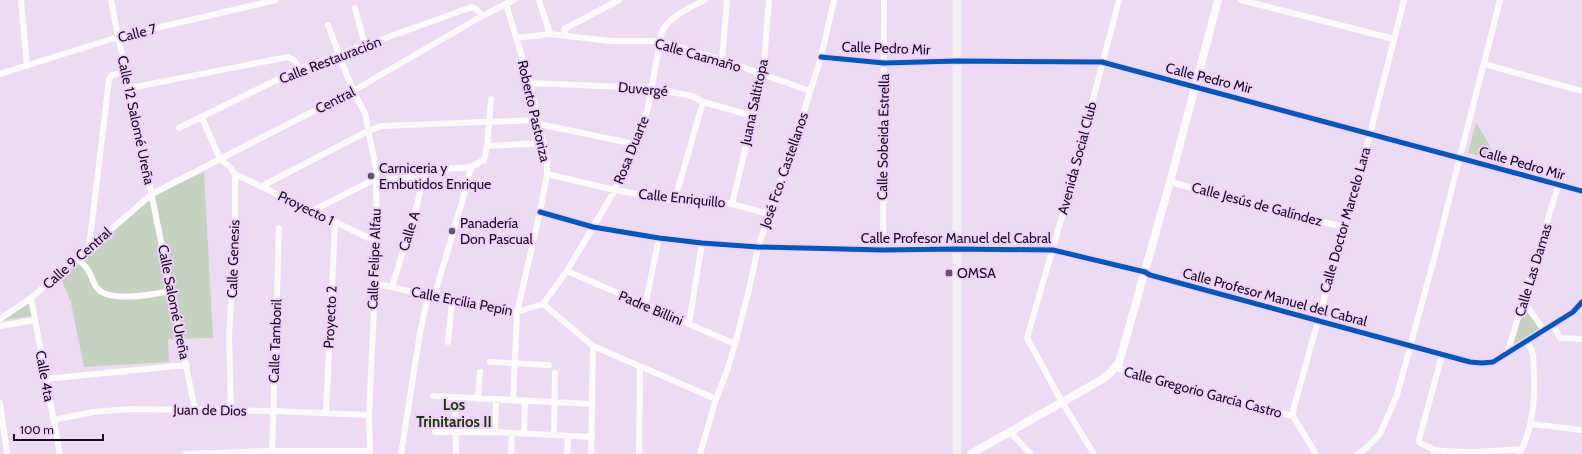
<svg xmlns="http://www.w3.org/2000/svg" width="1582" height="454" viewBox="0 0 1582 454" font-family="Cabin,sans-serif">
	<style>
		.green { fill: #c6d2c1 }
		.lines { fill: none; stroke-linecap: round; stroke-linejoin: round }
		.minor { stroke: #fcfafd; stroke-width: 6 }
		.tertiary { stroke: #fcfafd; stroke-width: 8 }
		.secondary { stroke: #f2eef4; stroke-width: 9 }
		.cycleway-casing { stroke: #f0d1fd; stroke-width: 8 }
		.cycleway { stroke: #0057b8; stroke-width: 5 }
		.poi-dot { fill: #625567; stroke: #f0d1fd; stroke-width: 1.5 }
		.labels { text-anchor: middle; stroke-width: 4; stroke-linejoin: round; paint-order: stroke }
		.street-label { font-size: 14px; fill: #180d1c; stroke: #f0d1fd }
		.poi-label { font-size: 14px; fill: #180d1c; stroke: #f0d1fd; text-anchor: start }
		.neighbourhood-label { font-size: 15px; font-weight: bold; fill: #1a3809; stroke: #f0d1fd }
	</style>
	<rect width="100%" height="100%" fill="#ecdbf3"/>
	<path class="green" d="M 1476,122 L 1498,160 L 1468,153 Z
		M 204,172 L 213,338 L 168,339 L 169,362 L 84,367 L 71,303 L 61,278 L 154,195 Z
		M 29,301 L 32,316 L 0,321 Z
		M 1524,305 L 1541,329 L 1511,349 Z"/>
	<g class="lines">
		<path class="minor" d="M 21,0 L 27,66
			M 111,0 L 118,37 L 130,88 L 195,410
			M 539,0 L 550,34
			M 1241,0 L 1394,39
			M 506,4 L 530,83 L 547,160 L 547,174 L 540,212 L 517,312 L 513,401
			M 355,8 L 365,45
			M 328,25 L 353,91 L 365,113 L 376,169 L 377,242 L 369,415 L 370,454
			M 566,36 L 564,29 L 619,0
			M 516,38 L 550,34 L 610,41 L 660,41 L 722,60 L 810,91
			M 821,57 L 884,63 L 958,61 L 1102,62 L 1582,191
			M 722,60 L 727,0
			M 1484,64 L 1582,91
			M 0,74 L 118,37 L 276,0
			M 530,83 L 650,88 L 692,96 L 703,102 L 753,116
			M 130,88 L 288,57 L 295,61 L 299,69
			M 202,118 L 220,159 L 230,167 L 235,174 L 235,247 L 229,335 L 231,410
			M 539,124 L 635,144
			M 179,128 L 299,69 L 472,7 L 476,9 L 482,16
			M 487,146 L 544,143
			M 235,174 L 377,242
			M 547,174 L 615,190 L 669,200 L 702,199 L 732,204 L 769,214
			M 1170,182 L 1343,227
			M 262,186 L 368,131 L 381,126 L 538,120
			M 675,199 L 703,102
			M 732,204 L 763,75 L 769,0
			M 312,211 L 375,179 L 380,181 L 424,175 L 434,170 L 471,167 L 484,160 L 487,146 L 491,99
			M 540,212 L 593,227 L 659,238 L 702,243 L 758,247 L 883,250 L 957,249 L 1053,250 L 1145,272 L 1150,275 L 1470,362 L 1482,363 L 1493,362 L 1573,312 L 1582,302
			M 89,248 L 109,79 L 112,75 L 126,71
			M 883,250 L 884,0
			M 77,258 C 81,262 85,265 88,270 C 92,276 93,284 98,289 C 111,303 154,294 171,291
			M 567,271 L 735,344
			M 374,283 L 452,301 L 517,312 L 543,304 L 593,346 L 716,399
			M 392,287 L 416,209 L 424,175
			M 434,297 L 462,202 L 471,167
			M 31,298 L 60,454
			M 1523,301 L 1544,330
			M 543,304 L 567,271 L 615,190 L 647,112 L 662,31 C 671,16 689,8 705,0
			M 645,306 L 659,238
			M 0,319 L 31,298 L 152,194 L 353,91 L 482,16 L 514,0
			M 689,324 L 702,243
			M 1553,325 L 1560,338 L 1582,339
			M 0,326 L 35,320
			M 448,342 L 452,301
			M 1507,354 L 1558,186
			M 490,362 L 549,365
			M 1116,368 L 1293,416 L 1316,454
			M 45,379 L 187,365
			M 433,396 L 592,404
			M 455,398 L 456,454
			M 478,399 L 480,372
			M 0,403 L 7,454
			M 326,413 L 335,222
			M 1293,416 L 1294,407 L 1370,134 L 1404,0
			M 53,420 L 93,412 L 130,409 L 273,411 L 369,415
			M 1531,424 L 1582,430
			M 435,432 L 495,432 L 592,437
			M 495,432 L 496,400
			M 1010,432 L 1031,454
			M 524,434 L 525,402
			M 554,435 L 555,373
			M 1435,450 L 1420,443 L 1419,440 L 1442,355
			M 185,454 L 272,451 L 370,451
			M 272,454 L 279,228
			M 401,454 L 420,333 L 428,295
			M 511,454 L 512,434
			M 567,454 L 568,436
			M 591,454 L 593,346
			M 639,454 L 640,367
			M 700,454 L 716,399 L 727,371 L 735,344 L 749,290 L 758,247 L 793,146 L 821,57 L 834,0
			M 1094,454 L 1062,402 L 1027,338 L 1065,206 L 1119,0
			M 1358,454 L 1366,448 L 1380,434 L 1397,395 L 1435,255 L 1500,0
			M 1433,454 L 1435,450 C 1463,454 1493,451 1522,449
			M 1519,454 C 1533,430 1535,401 1534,374 C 1533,368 1534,361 1533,355 C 1532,350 1529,345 1527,341"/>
		<path class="tertiary" d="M 971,454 L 1101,380 L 1109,374 L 1119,363 L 1170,182 L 1218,0"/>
		<path class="secondary" d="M 957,454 L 957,0"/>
		<defs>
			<path id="cycleway" d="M 821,57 L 884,63 L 958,61 L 1102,62 L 1582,191
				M 540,212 L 593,227 L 659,238 L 702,243 L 758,247 L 883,250 L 957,249 L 1053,250 L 1145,272 L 1150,275 L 1470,362 L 1482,363 L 1493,362 L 1573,312 L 1582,302"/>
		</defs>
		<use href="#cycleway" class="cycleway-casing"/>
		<use href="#cycleway" class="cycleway"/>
	</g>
	<g class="poi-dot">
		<circle cx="371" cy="176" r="4"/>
		<circle cx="452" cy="231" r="4"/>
		<rect x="945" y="269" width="8" height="8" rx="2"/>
	</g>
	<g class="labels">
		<g class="street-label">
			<text transform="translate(137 33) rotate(-14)" y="5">Calle 7</text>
			<text transform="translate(886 48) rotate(2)" y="5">Calle Pedro Mir</text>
			<text transform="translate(698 55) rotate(16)" y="5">Calle Caamaño</text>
			<text transform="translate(330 60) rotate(-21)" y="5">Calle Restauración</text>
			<text transform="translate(1209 78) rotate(14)" y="5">Calle Pedro Mir</text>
			<text transform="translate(643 89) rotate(5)" y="5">Duvergé</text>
			<text transform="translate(335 100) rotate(-27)" y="5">Central</text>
			<text transform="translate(754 102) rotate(-78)" y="5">Juana Saltitopa</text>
			<text transform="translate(534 111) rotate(77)" y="5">Roberto Pastoriza</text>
			<text transform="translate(136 120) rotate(78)" y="5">Calle 12 Salomé Ureña</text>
			<text transform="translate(883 137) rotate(-89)" y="5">Calle Sobeida Estrella</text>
			<text transform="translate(631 150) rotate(-68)" y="5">Rosa Duarte</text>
			<text transform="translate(1077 158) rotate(-75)" y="5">Avenida Social Club</text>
			<text transform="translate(1522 163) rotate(16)" y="5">Calle Pedro Mir</text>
			<text transform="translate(784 170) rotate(-71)" y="5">José Fco. Castellanos</text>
			<text transform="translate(682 198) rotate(6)" y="5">Calle Enriquillo</text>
			<text transform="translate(1257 204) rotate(15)" y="5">Calle Jesús de Galíndez</text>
			<text transform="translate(306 208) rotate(26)" y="5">Proyecto 1</text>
			<text transform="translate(1345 220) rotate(-74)" y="5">Calle Doctor Marcelo Lara</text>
			<text transform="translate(409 231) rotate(-73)" y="5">Calle A</text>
			<text x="956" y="243">Calle Profesor Manuel del Cabral</text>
			<text transform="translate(77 258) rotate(-41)" y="5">Calle 9 Central</text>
			<text transform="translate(233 259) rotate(-88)" y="5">Calle Genesis</text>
			<text transform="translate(374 259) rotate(-88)" y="5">Calle Felipe Alfau</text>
			<text transform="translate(1533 270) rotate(-73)" y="5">Calle Las Damas</text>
			<text transform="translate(1275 297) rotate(15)" y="5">Calle Profesor Manuel del Cabral</text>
			<text transform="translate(462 301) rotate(11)" y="5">Calle Ercilia Pepín</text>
			<text transform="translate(174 302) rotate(79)" y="5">Calle Salomé Ureña</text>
			<text transform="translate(651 308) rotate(23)" y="5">Padre Billini</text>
			<text transform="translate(330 317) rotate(-87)" y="5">Proyecto 2</text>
			<text transform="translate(275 341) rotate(-88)" y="5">Calle Tamboril</text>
			<text transform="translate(45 376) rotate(80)" y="5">Calle 4ta</text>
			<text transform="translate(1203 392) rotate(15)" y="5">Calle Gregorio García Castro</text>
			<text transform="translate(210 410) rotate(1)" y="5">Juan de Dios</text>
		</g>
		<g class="poi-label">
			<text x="379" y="173">Carniceria y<tspan x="379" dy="16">Embutidos Enrique</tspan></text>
			<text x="460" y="228">Panadería<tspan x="460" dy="16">Don Pascual</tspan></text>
			<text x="957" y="278">OMSA</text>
		</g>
		<g class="neighbourhood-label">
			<text x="454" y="410">Los<tspan x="454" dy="17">Trinitarios II</tspan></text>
		</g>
	</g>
	<path d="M14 434v6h89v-6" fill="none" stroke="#180d1c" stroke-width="2"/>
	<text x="20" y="434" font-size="12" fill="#180d1c" stroke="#f0d1fd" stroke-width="3" paint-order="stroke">100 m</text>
</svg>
